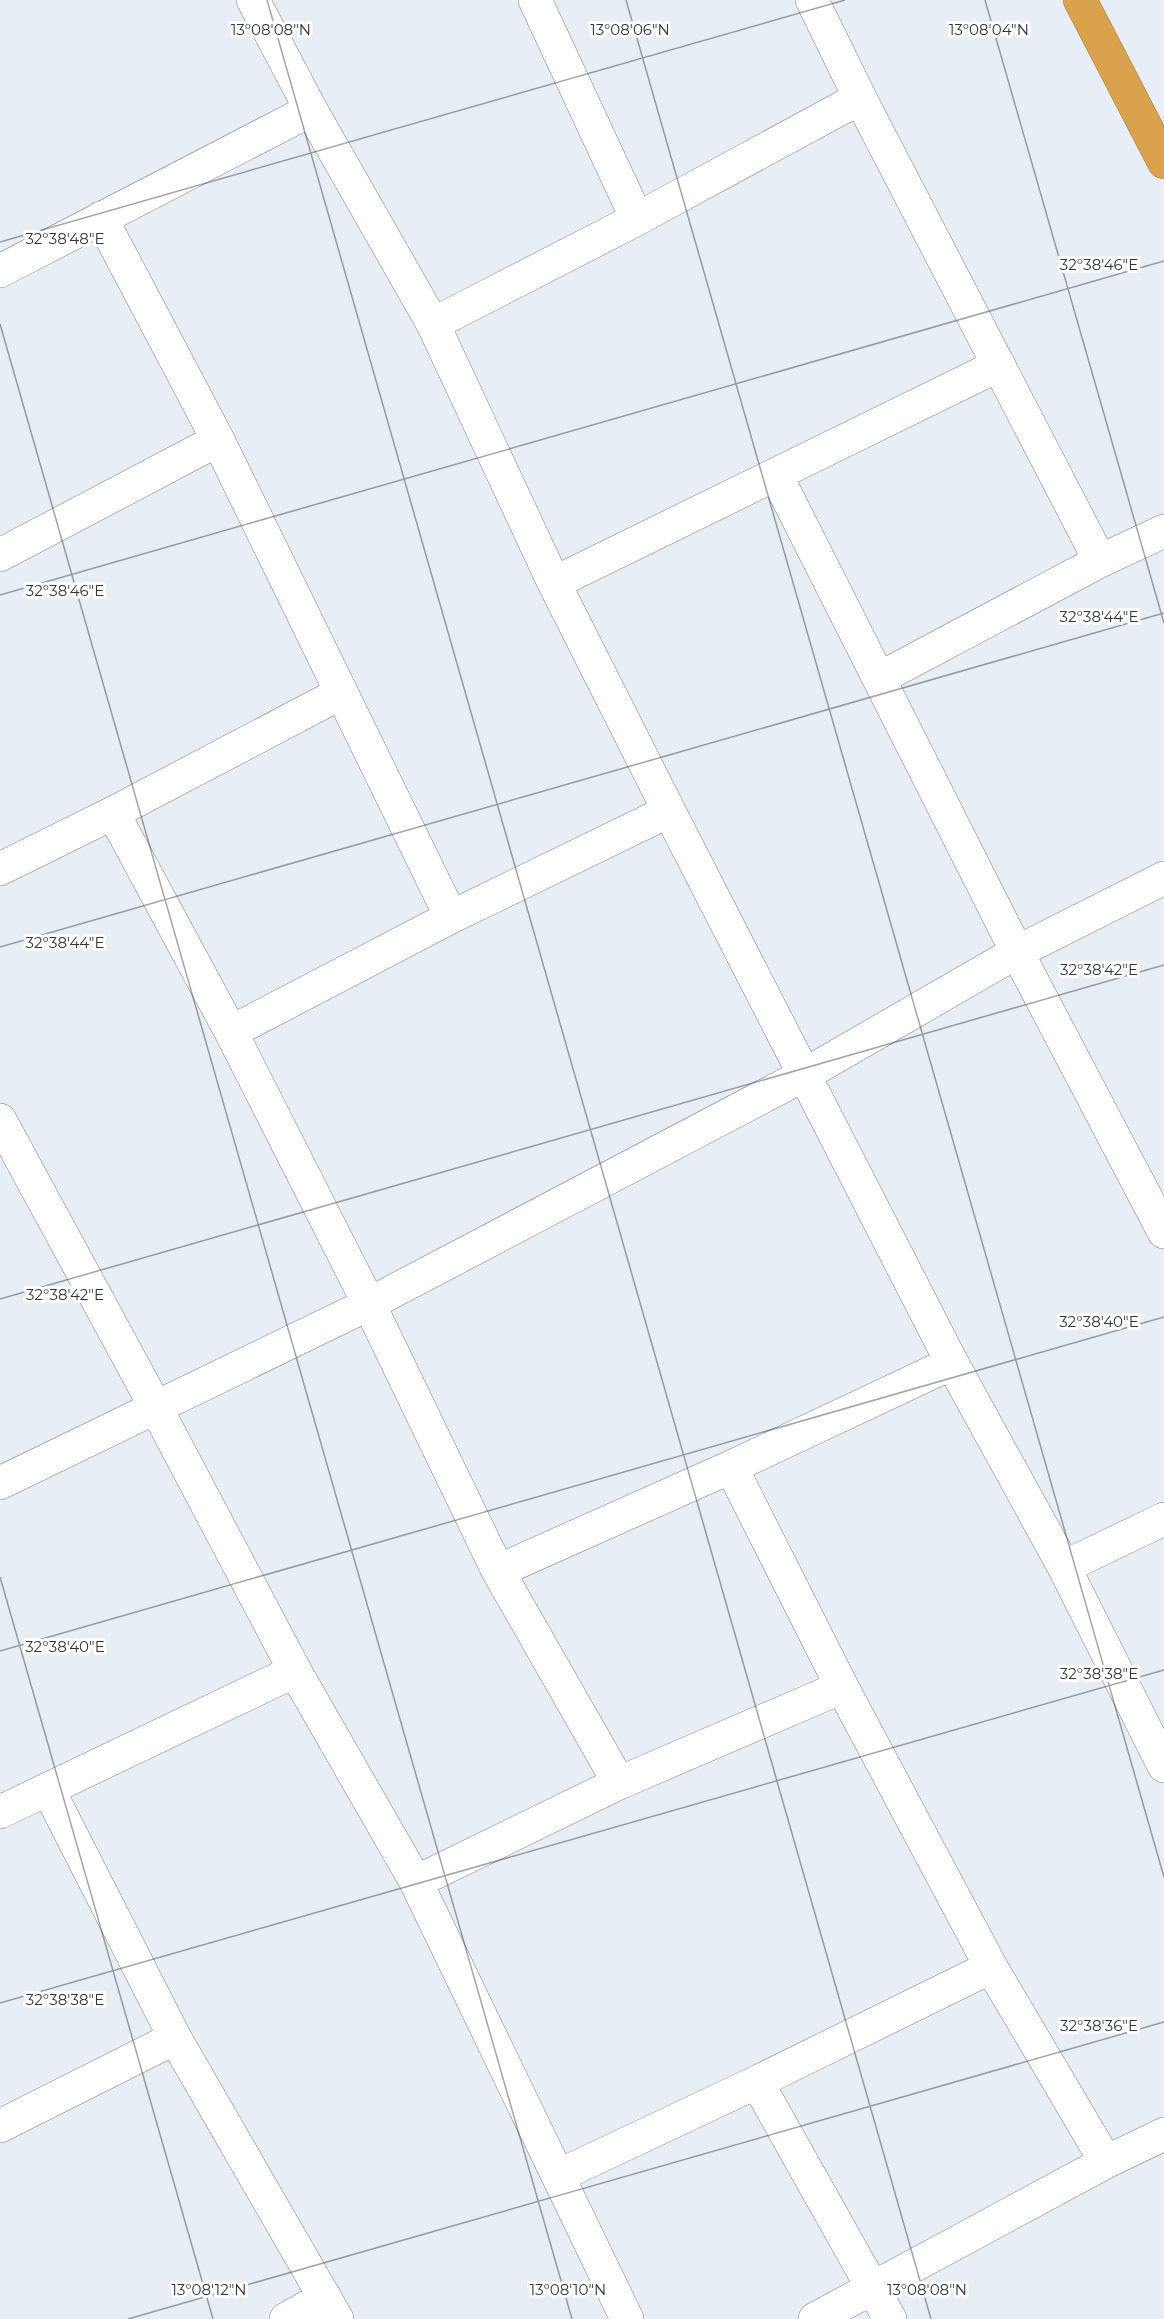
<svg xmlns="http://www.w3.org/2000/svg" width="1164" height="2319" viewBox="0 0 1164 2319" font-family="Montserrat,sans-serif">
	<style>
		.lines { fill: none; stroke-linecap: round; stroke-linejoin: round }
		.street-casing { stroke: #7c8289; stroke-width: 34 }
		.highway-casing { stroke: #a07c45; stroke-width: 34 }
		.street { stroke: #fff; stroke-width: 33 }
		.highway { stroke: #daa24c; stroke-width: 33 }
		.ticks { fill: none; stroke: #333639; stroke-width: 1.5; stroke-opacity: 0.45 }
		.ticks-label { font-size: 15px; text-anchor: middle; fill: #333639; stroke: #fff; stroke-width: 6; stroke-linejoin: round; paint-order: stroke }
	</style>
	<rect width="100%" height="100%" fill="#e7eef6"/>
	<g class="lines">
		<defs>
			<path id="street" d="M 253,0 L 311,110 L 433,324 L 554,583 L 669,811 L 952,1363 L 1064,1567 L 1164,1766
				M 535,0 L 637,219
				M 812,0 L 860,98 L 1100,561
				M 101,218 L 218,440 L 451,917
				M 0,271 L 311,110
				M 433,324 L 637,219 L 860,98
				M 776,475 L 1017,952 L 1164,1232
				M 0,555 L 218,440
				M 554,583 L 999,365
				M 880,678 L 1100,561 L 1164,531
				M 113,813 L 231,1032 L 369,1304 L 498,1571 L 619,1783
				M 0,869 L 113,813 L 341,693
				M 231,1032 L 451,917 L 669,811
				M 0,1120 L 155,1406 L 295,1671 L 416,1882 L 627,2319
				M 731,1467 L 842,1687 L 991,1967 L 1106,2162
				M 0,1483 L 369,1304 L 804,1075 L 1017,952 L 1164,878
				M 1064,1567 L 1164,1519
				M 498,1571 L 731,1467 L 952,1363
				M 48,1789 L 175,2038 L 337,2319
				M 0,1812 L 295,1671
				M 416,1882 L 619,1783 L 842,1687
				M 757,2082 L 890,2319
				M 0,2126 L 175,2038
				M 558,2176 L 757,2082 L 991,1967
				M 286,2319 L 325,2297
				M 815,2319 L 1106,2162 L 1164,2134"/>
			<path id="highway" d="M 1080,0 L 1164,162"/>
		</defs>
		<use href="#street" class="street-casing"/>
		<use href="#highway" class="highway-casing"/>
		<use href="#street" class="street"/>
		<use href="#highway" class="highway"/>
	</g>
	<path class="ticks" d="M 267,0 L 931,2319M 626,0 L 1164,1877M 985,0 L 1164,623M 0,242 L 845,0M 0,324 L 572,2319M 0,595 L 1164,261M 0,947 L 1164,613M 0,1299 L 1164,965M 0,1577 L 213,2319M 0,1651 L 1164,1317M 0,2003 L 1164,1670M 128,2319 L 1164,2022"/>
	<g class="ticks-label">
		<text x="271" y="35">13°08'08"N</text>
		<text x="630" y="35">13°08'06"N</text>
		<text x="989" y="35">13°08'04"N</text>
		<text x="65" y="244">32°38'48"E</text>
		<text x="1099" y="270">32°38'46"E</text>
		<text x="65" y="596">32°38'46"E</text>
		<text x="1099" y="622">32°38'44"E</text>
		<text x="65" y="948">32°38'44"E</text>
		<text x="1099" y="975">32°38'42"E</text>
		<text x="65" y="1300">32°38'42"E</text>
		<text x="1099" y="1327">32°38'40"E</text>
		<text x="65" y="1652">32°38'40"E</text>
		<text x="1099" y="1679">32°38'38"E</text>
		<text x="65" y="2005">32°38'38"E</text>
		<text x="1099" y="2031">32°38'36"E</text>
		<text x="209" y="2295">13°08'12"N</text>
		<text x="568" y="2295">13°08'10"N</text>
		<text x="927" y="2295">13°08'08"N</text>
	</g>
</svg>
